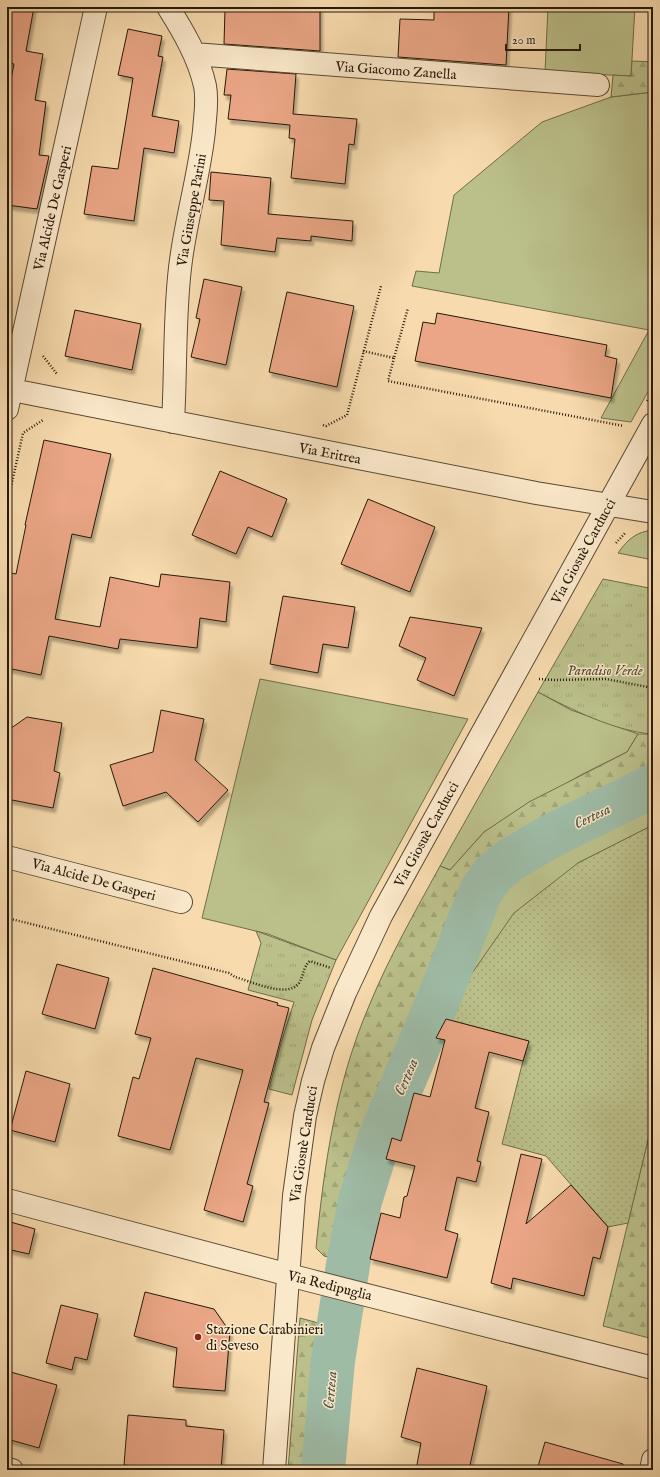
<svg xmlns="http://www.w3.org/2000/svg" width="660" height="1477" viewBox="0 0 660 1477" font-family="'IM FELL English',serif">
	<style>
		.grass { fill: #bbc08b; stroke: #706c4a }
		.forest { fill: url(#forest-firs); stroke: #706c4a }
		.park { fill: url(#park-tufts); stroke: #706c4a }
		.garden { fill: url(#garden-dots); stroke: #706c4a }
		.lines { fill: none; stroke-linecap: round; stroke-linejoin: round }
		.river { stroke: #9ebba6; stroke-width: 44 }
		.building { fill: #eaa686; stroke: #26190a; filter: url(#shadow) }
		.minor-casing { stroke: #5a4a33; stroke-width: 24 }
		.path { stroke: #26190a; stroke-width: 2.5; stroke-dasharray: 1 2; stroke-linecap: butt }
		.minor { stroke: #fae8ca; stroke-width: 22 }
		.poi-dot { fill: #8f2418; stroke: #fae8ca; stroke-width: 1.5 }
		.labels { text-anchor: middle; stroke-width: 3; stroke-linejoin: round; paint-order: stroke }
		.street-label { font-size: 14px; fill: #26190a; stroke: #fae8ca }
		.park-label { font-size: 14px; font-style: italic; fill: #534b31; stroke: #fae8ca }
		.poi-label { font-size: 14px; fill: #26190a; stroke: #fae8ca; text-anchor: start }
		.water-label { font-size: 15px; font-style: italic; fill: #505241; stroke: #fae8ca }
	</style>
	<defs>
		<pattern id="forest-firs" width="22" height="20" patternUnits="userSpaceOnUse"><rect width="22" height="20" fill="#bbc08b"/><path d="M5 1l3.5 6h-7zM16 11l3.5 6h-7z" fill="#a1a477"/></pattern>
		<pattern id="park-tufts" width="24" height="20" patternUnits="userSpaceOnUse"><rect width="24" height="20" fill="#bbc08b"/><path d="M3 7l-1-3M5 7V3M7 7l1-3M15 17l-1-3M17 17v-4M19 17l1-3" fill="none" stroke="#a1a477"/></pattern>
		<pattern id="garden-dots" width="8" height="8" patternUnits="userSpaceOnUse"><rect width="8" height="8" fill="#bbc08b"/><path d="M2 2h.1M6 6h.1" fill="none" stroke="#a1a477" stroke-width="1.8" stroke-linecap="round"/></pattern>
		<filter id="shadow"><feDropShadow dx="2.5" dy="4.5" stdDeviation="1" flood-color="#0004"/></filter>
	</defs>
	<rect width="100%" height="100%" fill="#f7dbae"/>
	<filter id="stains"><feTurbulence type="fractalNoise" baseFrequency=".005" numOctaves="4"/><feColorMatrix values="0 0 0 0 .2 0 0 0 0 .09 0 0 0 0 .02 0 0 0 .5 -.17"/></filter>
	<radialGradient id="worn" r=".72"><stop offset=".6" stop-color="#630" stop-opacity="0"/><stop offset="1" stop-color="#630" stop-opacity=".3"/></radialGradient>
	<path class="grass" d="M 548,7 L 635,7 L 631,76 L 545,72 Z
		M 653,92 L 653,383 L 631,422 L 601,418 L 649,330 L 412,286 L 416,271 L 439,273 L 454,195 L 542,122 L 611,97 Z
		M 653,530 L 653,560 L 618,553 C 628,539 636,532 653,530 Z
		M 260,679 L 468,719 L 336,960 L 268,934 L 202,918 Z
		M 538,692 L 571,710 L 638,734 L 627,752 L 581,775 L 484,832 L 450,870 L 440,866 Z
		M 653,803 L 653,825 L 578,863 L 446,1019 L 469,954 L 488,906 L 503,882 L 529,862 L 593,830 Z"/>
	<path class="forest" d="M 632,61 L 653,62 L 653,92 L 611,97 L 613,75 L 631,76 Z
		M 638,734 L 653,734 L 653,766 L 626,783 L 514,839 L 489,859 L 476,874 L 462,900 L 395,1073 L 376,1107 L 363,1145 L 355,1175 L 340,1260 L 324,1256 L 316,1248 C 324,1165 336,1083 369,1006 C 389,957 415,912 440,866 L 450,870 L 484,832 L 529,802 L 627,752 Z
		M 653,1119 L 653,1339 L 603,1326 Z
		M 300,1318 L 322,1324 L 311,1470 L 288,1470 Z"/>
	<path class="park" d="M 653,572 L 653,734 C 617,732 570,709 538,692 L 603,579 L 649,588 Z
		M 256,931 L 336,960 L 312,1020 L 292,1095 L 269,1089 L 281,1043 L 294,1002 L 248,990 L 261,943 Z"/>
	<path class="garden" d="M 653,825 L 653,1119 L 628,1223 L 608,1227 L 546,1156 L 502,1144 L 528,1041 L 446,1019 L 470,976 L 514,913 L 578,863 Z"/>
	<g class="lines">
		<path class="river" d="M 323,1470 L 333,1361 L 348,1265 L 360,1201 L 380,1137 L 440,996 L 481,891 L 493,874 L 510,860 L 551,836 L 653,786"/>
	</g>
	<path class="building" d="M 7,7 L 34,7 L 26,51 L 43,54 L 35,100 L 46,102 L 39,155 L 49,156 L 37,209 L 7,205 L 7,100 L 14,64 L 7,62 Z
		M 256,7 L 320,7 L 320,51 L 224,44 L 225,9 L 255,11 Z
		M 434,7 L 509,7 L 506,65 L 398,57 L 400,19 L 434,20 Z
		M 128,29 L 162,36 L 158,56 L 163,57 L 152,116 L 179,121 L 174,153 L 144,148 L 134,221 L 84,214 L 92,166 L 118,169 L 133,78 L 118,75 Z
		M 227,69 L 296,74 L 293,114 L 357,119 L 354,145 L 349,144 L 345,184 L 291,178 L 295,139 L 289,138 L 290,125 L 228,119 L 231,95 L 224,95 Z
		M 211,172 L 271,178 L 268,214 L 353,221 L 352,241 L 311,236 L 311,241 L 277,238 L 275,252 L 221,245 L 224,201 L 209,200 Z
		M 204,279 L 242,287 L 226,365 L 191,357 L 200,319 L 196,318 Z
		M 287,292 L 354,306 L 337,387 L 269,372 Z
		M 75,310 L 141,324 L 132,370 L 65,356 Z
		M 437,313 L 607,345 L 605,356 L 617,359 L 611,398 L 415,361 L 423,322 L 435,324 Z
		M 44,440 L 111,454 L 91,538 L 72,534 L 55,619 L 100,627 L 110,577 L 159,587 L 161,574 L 230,582 L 226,622 L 200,618 L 197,648 L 120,639 L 118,649 L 49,636 L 41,675 L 7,668 L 7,572 L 16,574 L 26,525 L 25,525 Z
		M 220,471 L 287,499 L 272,537 L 248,527 L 236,554 L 192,535 Z
		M 368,499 L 435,527 L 410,592 L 341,564 Z
		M 283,596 L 355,607 L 348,648 L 323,644 L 318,673 L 270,664 Z
		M 410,617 L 482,628 L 454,696 L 417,680 L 426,658 L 399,646 Z
		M 161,710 L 204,719 L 195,760 L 228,790 L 198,822 L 166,792 L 123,806 L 110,765 L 153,752 Z
		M 27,717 L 62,723 L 54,771 L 60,773 L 53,808 L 7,799 L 7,731 Z
		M 57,964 L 109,978 L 95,1029 L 42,1014 Z
		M 153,968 L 278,1003 L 277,1005 L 289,1008 L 264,1102 L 269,1103 L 247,1184 L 253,1186 L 243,1222 L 204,1210 L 243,1070 L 196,1058 L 170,1150 L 118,1136 L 133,1077 L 139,1079 L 151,1038 L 135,1034 Z
		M 446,1019 L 529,1041 L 523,1061 L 489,1052 L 475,1108 L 489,1112 L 477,1161 L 481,1162 L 476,1182 L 457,1177 L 445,1230 L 458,1234 L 447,1278 L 370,1259 L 381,1213 L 400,1218 L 404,1197 L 407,1196 L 415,1166 L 386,1159 L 392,1138 L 401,1141 L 414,1093 L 430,1097 L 445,1040 L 436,1038 Z
		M 26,1071 L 70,1084 L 55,1142 L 10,1130 Z
		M 521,1154 L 542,1159 L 526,1224 L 571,1185 L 608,1227 L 600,1259 L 593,1257 L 584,1296 L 513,1278 L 511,1289 L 491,1283 Z
		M 7,1221 L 35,1229 L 29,1254 L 7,1249 Z
		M 145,1292 L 214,1309 L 230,1332 L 225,1391 L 173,1387 L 177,1348 L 134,1336 Z
		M 61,1305 L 98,1314 L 87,1360 L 75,1357 L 72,1370 L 46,1363 Z
		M 417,1368 L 487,1386 L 469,1470 L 416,1470 L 421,1443 L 401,1437 Z
		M 7,1371 L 57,1385 L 39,1448 L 7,1439 Z
		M 128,1415 L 186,1420 L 186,1426 L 224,1430 L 221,1470 L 171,1470 L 124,1465 Z
		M 545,1442 L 623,1464 L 622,1470 L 537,1470 Z"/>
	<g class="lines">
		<defs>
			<path id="minor" d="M 168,7 C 183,31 199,58 205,86 C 208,101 205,116 204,131 C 199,178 185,222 180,268 C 174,319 176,371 173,422
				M 194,54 L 598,85
				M 7,389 L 536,493 L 653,512
				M 7,409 L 96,7
				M 7,857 L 181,902
				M 7,1200 L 308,1280 L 653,1368
				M 7,1469 L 12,1470
				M 274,1470 L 294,1196 L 305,1116 L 313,1081 L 323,1048 L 345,993 L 381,916 L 653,424
				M 651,1470 L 653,1460"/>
		</defs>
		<use href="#minor" class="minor-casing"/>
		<path class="path" d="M 363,351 L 394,358 L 408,308
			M 43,356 L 57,374
			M 394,358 L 388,381 L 624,426
			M 647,401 L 653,391
			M 323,425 L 326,426 L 347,415 L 381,286
			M 7,505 L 23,433 L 43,420
			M 616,543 L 626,532
			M 539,679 L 554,680 L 606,679 L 653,688
			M 7,918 L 229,973 L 235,977 C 250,981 288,999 299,983 C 304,975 303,967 310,961 L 331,968"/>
		<use href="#minor" class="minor"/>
	</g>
	<circle class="poi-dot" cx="198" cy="1337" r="4"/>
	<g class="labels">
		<g class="street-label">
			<text transform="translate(396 70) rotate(4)" y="5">Via Giacomo Zanella</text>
			<text transform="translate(52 208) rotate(-77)" y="5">Via Alcide De Gasperi</text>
			<text transform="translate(191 210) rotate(-80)" y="5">Via Giuseppe Parini</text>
			<text transform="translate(330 453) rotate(11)" y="5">Via Eritrea</text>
			<text transform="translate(583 551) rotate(-61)" y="5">Via Giosuè Carducci</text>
			<text transform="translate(426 834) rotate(-61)" y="5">Via Giosuè Carducci</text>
			<text transform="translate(94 879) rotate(15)" y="5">Via Alcide De Gasperi</text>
			<text transform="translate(303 1144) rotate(-81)" y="5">Via Giosuè Carducci</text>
			<text transform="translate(330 1285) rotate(14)" y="5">Via Redipuglia</text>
		</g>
		<g class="park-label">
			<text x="605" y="675">Paradiso Verde</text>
		</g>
		<g class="poi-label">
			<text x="206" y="1334">Stazione Carabinieri<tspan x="206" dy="16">di Seveso</tspan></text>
		</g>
		<g class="water-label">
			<text transform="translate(592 816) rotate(-26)" y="5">Certesa</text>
			<text transform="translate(406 1077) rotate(-67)" y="5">Certesa</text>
			<text transform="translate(330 1390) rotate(-85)" y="5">Certesa</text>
		</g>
	</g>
	<rect width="660" height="1477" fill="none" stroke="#f7dbae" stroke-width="24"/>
	<rect x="8" y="8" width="644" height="1461" fill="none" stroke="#26190a" stroke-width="2"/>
	<rect x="12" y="12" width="636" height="1453" fill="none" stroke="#26190a"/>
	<path d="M506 44v6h74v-6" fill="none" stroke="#26190a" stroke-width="2"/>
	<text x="512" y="44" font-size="12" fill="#26190a" stroke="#fae8ca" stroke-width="3" paint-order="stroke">20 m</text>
	<rect width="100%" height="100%" filter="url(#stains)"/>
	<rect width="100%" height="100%" fill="url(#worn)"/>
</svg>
